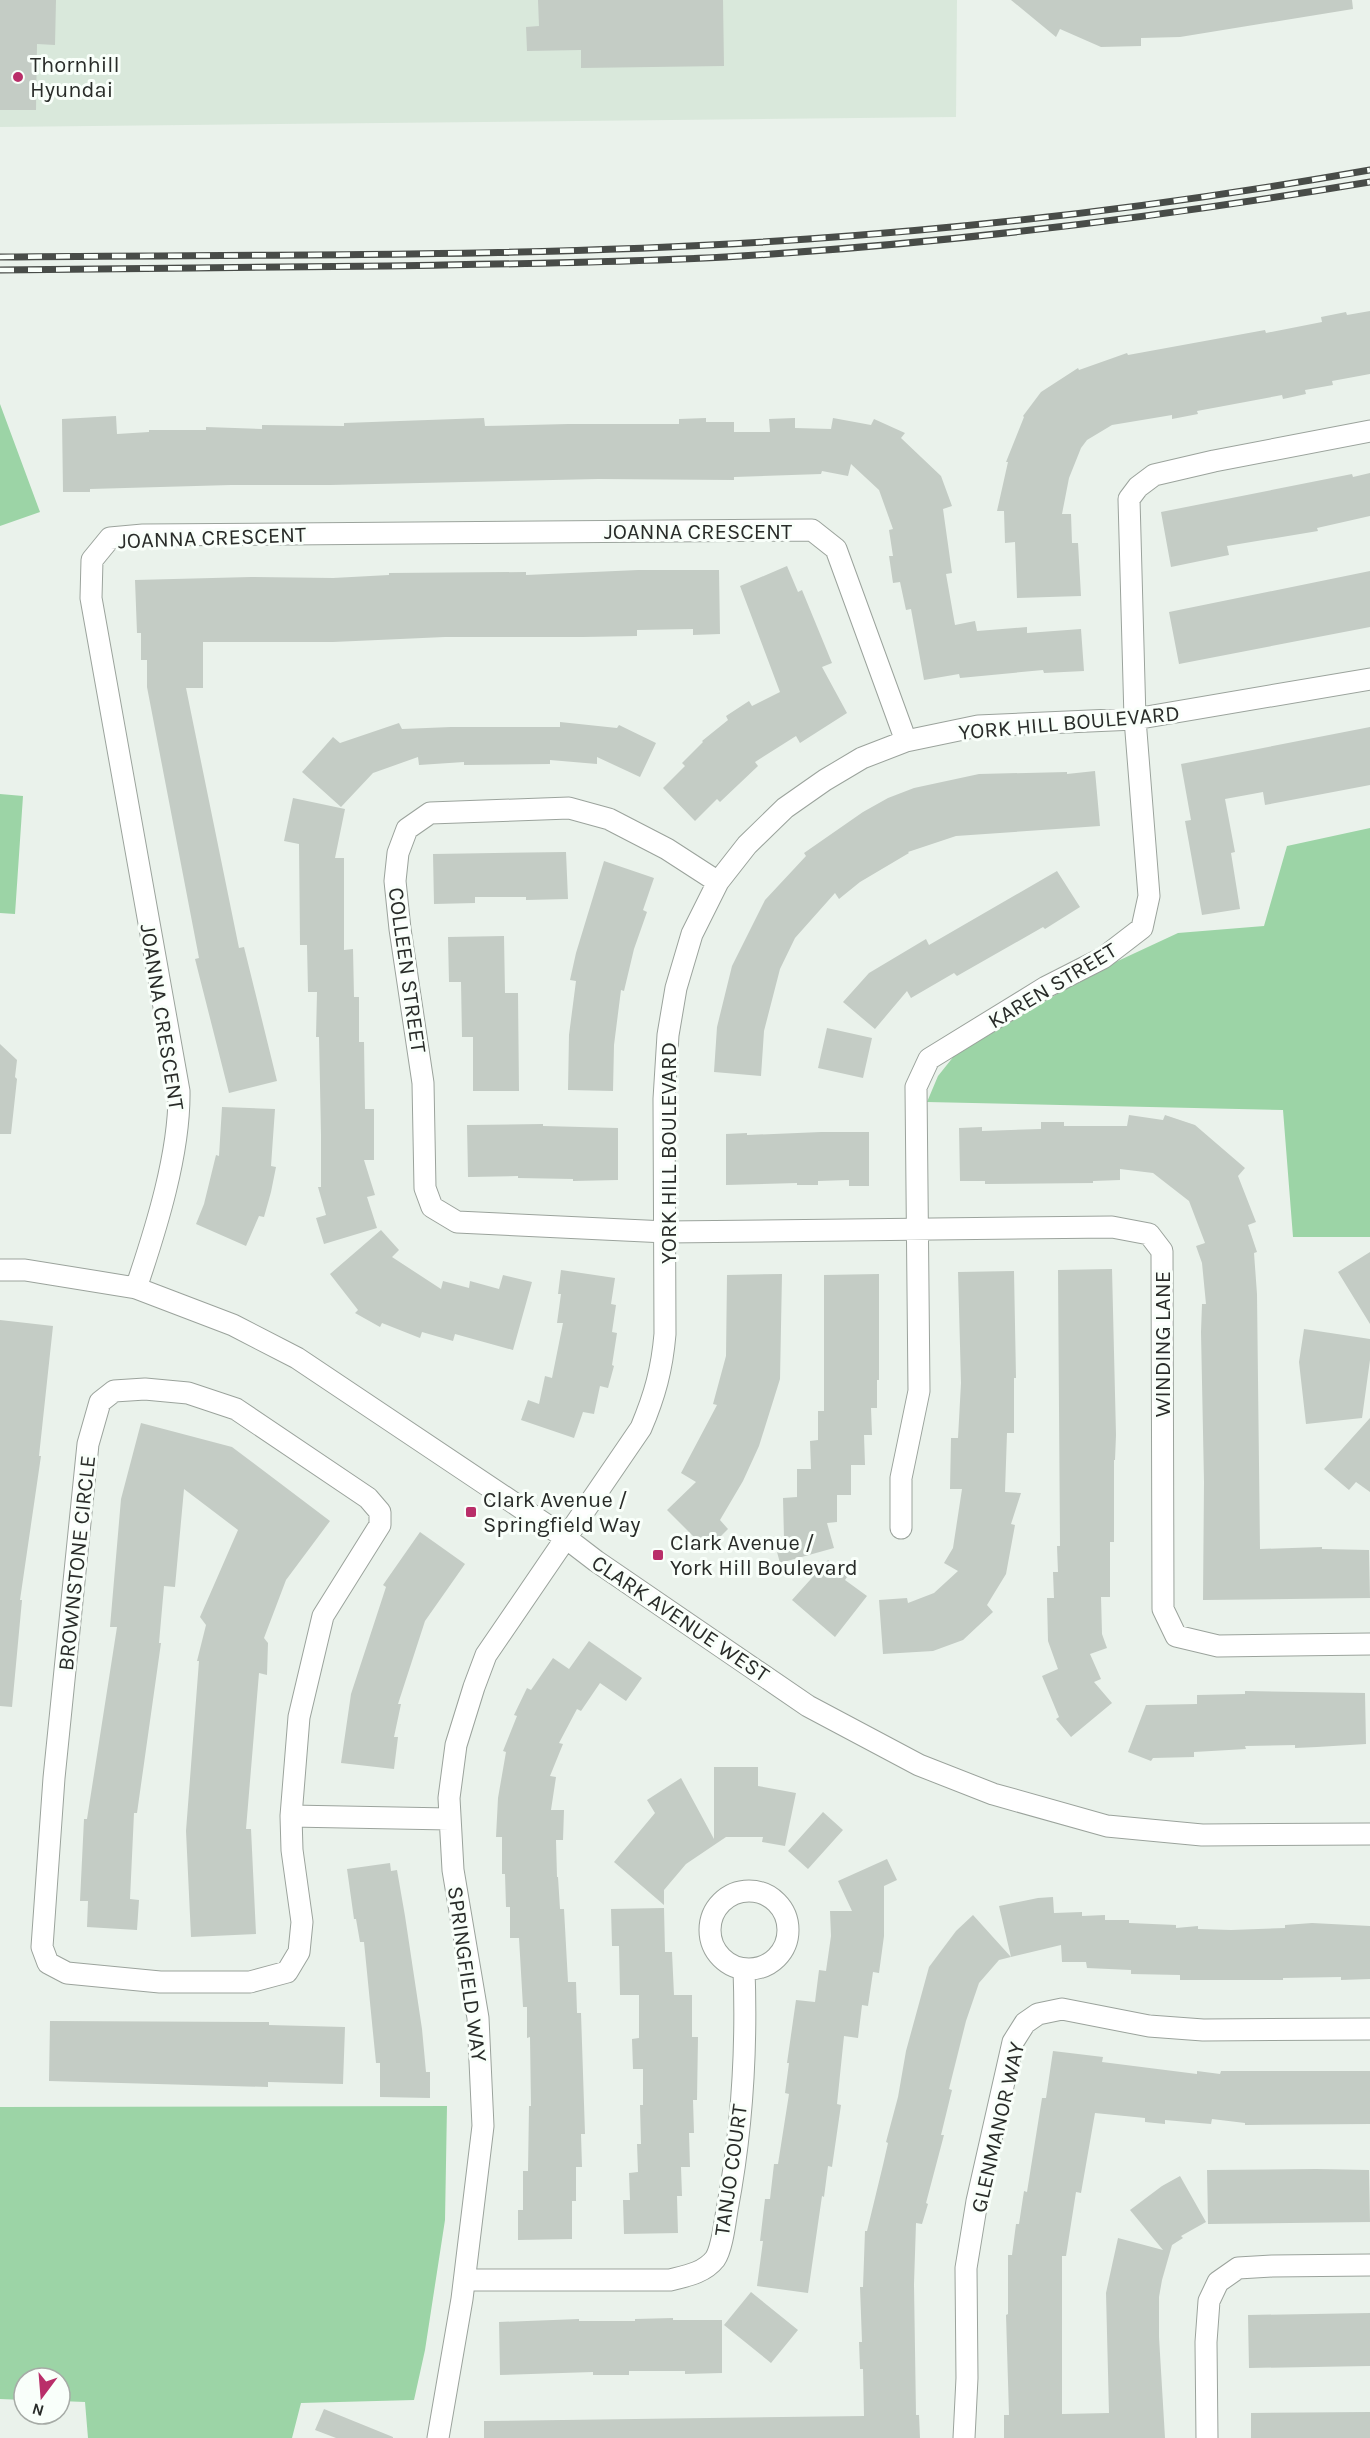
<svg xmlns="http://www.w3.org/2000/svg" width="1370" height="2438" viewBox="0 0 1370 2438" font-family="Karla,sans-serif">
	<style>
		.built { fill: #d9e8db }
		.green { fill: #9cd4a6 }
		.building { fill: #c4ccc5 }
		.lines { fill: none; stroke-linecap: round; stroke-linejoin: round }
		.minor-casing { stroke: #9ba39c; stroke-width: 23 }
		.minor { stroke: #fff; stroke-width: 21 }
		.rail-casing { stroke: #484c48; stroke-width: 7 }
		.rail { stroke: #f9fffa; stroke-width: 4.5; stroke-dasharray: 14; stroke-linecap: butt }
		.poi-dot { fill: #b92e69; stroke: #f9fffa; stroke-width: 2 }
		.labels { text-anchor: middle; stroke-width: 6; stroke-linejoin: round; paint-order: stroke }
		.poi-label { font-size: 22px; fill: #292c29; stroke: #f9fffa; text-anchor: start }
		.street-label { font-size: 22px; fill: #292c29; stroke: #f9fffa }
	</style>
	<rect width="100%" height="100%" fill="#eaf2eb"/>
	<path class="built" d="M 0,0 L 957,0 L 956,117 L 0,127 Z"/>
	<path class="green" d="M 0,404 L 40,512 L 0,526 Z
		M 0,794 L 23,796 L 15,914 L 0,913 Z
		M 1370,828 L 1370,1237 L 1293,1237 L 1283,1110 L 927,1102 L 938,1076 L 954,1056 L 1092,973 L 1178,933 L 1264,926 L 1287,846 Z
		M 447,2106 L 445,2220 L 425,2350 L 414,2400 L 301,2403 L 292,2438 L 88,2438 L 85,2402 L 60,2401 L 60,2378 L 24,2378 L 24,2400 L 0,2399 L 0,2107 Z"/>
	<path class="building" d="M 0,0 L 56,0 L 55,45 L 37,44 L 36,110 L 0,110 Z
		M 538,0 L 723,0 L 724,66 L 581,68 L 581,50 L 527,51 L 526,27 L 539,26 Z
		M 1011,0 L 1352,0 L 1353,9 L 1180,37 L 1141,38 L 1141,46 L 1101,47 L 1060,29 L 1056,37 Z
		M 1370,311 L 1370,374 L 1332,381 L 1333,385 L 1305,390 L 1306,394 L 1283,399 L 1282,395 L 1197,411 L 1198,414 L 1172,419 L 1172,415 L 1112,425 L 1087,440 L 1081,448 L 1069,478 L 1062,514 L 1071,514 L 1072,543 L 1078,543 L 1081,596 L 1017,598 L 1015,542 L 1005,543 L 1004,511 L 997,511 L 1008,462 L 1006,462 L 1024,417 L 1023,416 L 1041,392 L 1078,368 L 1079,370 L 1127,353 L 1128,355 L 1265,330 L 1266,333 L 1322,322 L 1321,317 L 1346,312 L 1347,315 Z
		M 116,416 L 117,434 L 149,432 L 149,430 L 206,430 L 206,427 L 262,429 L 262,425 L 344,426 L 344,423 L 484,418 L 485,426 L 568,424 L 679,424 L 679,419 L 706,418 L 706,422 L 734,422 L 734,432 L 770,432 L 769,419 L 795,418 L 795,428 L 831,429 L 833,418 L 871,425 L 874,419 L 905,433 L 901,438 L 941,476 L 952,506 L 943,509 L 952,573 L 946,574 L 955,625 L 975,621 L 977,631 L 1027,627 L 1027,633 L 1081,629 L 1084,671 L 1044,673 L 1043,670 L 960,678 L 959,674 L 924,680 L 911,609 L 906,610 L 900,582 L 893,583 L 889,556 L 893,556 L 889,530 L 893,529 L 879,490 L 851,464 L 848,476 L 822,471 L 821,474 L 734,477 L 734,480 L 598,479 L 330,485 L 231,485 L 90,489 L 90,492 L 63,492 L 62,419 Z
		M 1370,473 L 1370,516 L 1317,528 L 1318,531 L 1227,546 L 1229,555 L 1171,567 L 1161,512 L 1352,474 L 1353,477 Z
		M 787,566 L 798,592 L 802,590 L 832,663 L 822,667 L 847,713 L 800,743 L 796,736 L 755,762 L 758,766 L 720,802 L 717,799 L 695,821 L 663,788 L 685,766 L 682,763 L 703,742 L 702,741 L 728,720 L 726,716 L 749,701 L 752,706 L 780,692 L 740,586 Z
		M 638,570 L 719,570 L 720,634 L 693,635 L 693,629 L 637,630 L 637,636 L 583,637 L 445,637 L 333,642 L 203,642 L 203,688 L 186,688 L 239,948 L 244,947 L 277,1081 L 229,1093 L 195,959 L 199,958 L 147,687 L 147,660 L 141,660 L 141,633 L 137,633 L 135,580 L 251,577 L 333,578 L 389,575 L 389,573 L 526,572 L 526,575 Z
		M 1370,571 L 1370,627 L 1179,664 L 1169,612 Z
		M 560,722 L 617,728 L 619,725 L 656,743 L 640,777 L 597,757 L 597,764 L 550,760 L 550,764 L 464,765 L 464,762 L 419,765 L 418,757 L 373,773 L 341,807 L 302,772 L 333,737 L 340,743 L 399,723 L 402,729 L 451,727 L 560,727 Z
		M 1370,727 L 1370,785 L 1265,805 L 1263,792 L 1225,799 L 1235,852 L 1231,853 L 1240,909 L 1202,915 L 1185,821 L 1191,820 L 1181,764 Z
		M 1095,771 L 1100,826 L 956,836 L 908,852 L 909,853 L 860,882 L 839,899 L 835,893 L 795,938 L 780,969 L 764,1031 L 761,1076 L 714,1072 L 717,1027 L 732,966 L 765,900 L 806,856 L 804,853 L 863,812 L 888,798 L 914,788 L 979,774 L 1067,772 L 1067,774 Z
		M 293,798 L 345,809 L 335,858 L 344,858 L 344,950 L 353,949 L 354,997 L 359,997 L 359,1042 L 364,1042 L 365,1109 L 374,1109 L 374,1160 L 364,1160 L 375,1195 L 367,1197 L 377,1228 L 324,1244 L 316,1218 L 326,1215 L 318,1187 L 321,1187 L 321,1135 L 319,1037 L 316,1037 L 317,992 L 308,992 L 307,945 L 300,945 L 299,844 L 284,841 Z
		M 566,852 L 568,899 L 526,900 L 526,897 L 475,897 L 475,903 L 434,904 L 433,854 Z
		M 604,861 L 654,878 L 643,910 L 647,912 L 634,949 L 624,991 L 621,990 L 614,1045 L 613,1091 L 568,1090 L 569,1035 L 576,981 L 570,980 L 576,953 Z
		M 1057,871 L 1080,907 L 1045,929 L 1043,927 L 957,976 L 954,973 L 911,998 L 907,991 L 875,1029 L 843,1002 L 869,973 L 926,939 L 929,945 Z
		M 504,936 L 505,993 L 518,993 L 519,1091 L 473,1091 L 473,1037 L 462,1037 L 461,982 L 449,982 L 448,937 Z
		M 827,1028 L 872,1038 L 863,1078 L 818,1068 Z
		M 0,1044 L 17,1060 L 15,1077 L 17,1079 L 11,1134 L 0,1134 Z
		M 222,1107 L 275,1109 L 271,1166 L 276,1167 L 271,1192 L 264,1217 L 259,1216 L 246,1246 L 196,1224 L 204,1204 L 216,1155 L 219,1156 Z
		M 1129,1115 L 1163,1120 L 1165,1115 L 1195,1125 L 1245,1168 L 1238,1176 L 1256,1222 L 1248,1225 L 1257,1252 L 1254,1253 L 1257,1294 L 1260,1549 L 1322,1547 L 1322,1549 L 1369,1550 L 1370,1598 L 1203,1600 L 1204,1482 L 1201,1332 L 1202,1304 L 1206,1304 L 1202,1263 L 1196,1246 L 1205,1243 L 1189,1201 L 1153,1173 L 1120,1169 L 1120,1180 L 1093,1181 L 1093,1183 L 985,1184 L 985,1181 L 960,1181 L 959,1128 L 982,1127 L 982,1131 L 1041,1129 L 1041,1122 L 1064,1122 L 1064,1126 L 1127,1126 Z
		M 543,1124 L 543,1126 L 618,1128 L 618,1180 L 573,1181 L 573,1179 L 518,1178 L 518,1176 L 468,1177 L 467,1125 Z
		M 821,1132 L 869,1132 L 869,1186 L 849,1186 L 849,1180 L 818,1181 L 818,1185 L 797,1185 L 797,1183 L 726,1185 L 726,1134 L 747,1133 L 747,1135 Z
		M 381,1230 L 399,1250 L 392,1257 L 441,1289 L 443,1281 L 469,1288 L 470,1281 L 499,1289 L 503,1275 L 532,1282 L 513,1350 L 455,1334 L 453,1341 L 422,1332 L 420,1338 L 382,1323 L 380,1327 L 355,1313 L 358,1310 L 330,1274 Z
		M 1370,1252 L 1370,1324 L 1338,1272 Z
		M 1112,1269 L 1116,1435 L 1115,1460 L 1114,1460 L 1114,1542 L 1110,1542 L 1110,1597 L 1101,1597 L 1102,1634 L 1107,1648 L 1090,1654 L 1101,1679 L 1094,1682 L 1112,1703 L 1071,1737 L 1056,1719 L 1059,1717 L 1042,1676 L 1058,1669 L 1048,1641 L 1047,1598 L 1054,1598 L 1053,1572 L 1058,1572 L 1057,1546 L 1060,1546 L 1058,1270 Z
		M 561,1270 L 615,1278 L 611,1304 L 616,1305 L 612,1332 L 617,1333 L 612,1365 L 614,1366 L 608,1388 L 600,1386 L 594,1414 L 583,1412 L 574,1438 L 521,1420 L 528,1400 L 539,1404 L 545,1376 L 552,1378 L 563,1323 L 557,1323 L 561,1294 L 558,1294 Z
		M 1014,1271 L 1016,1378 L 1014,1378 L 1014,1433 L 1007,1433 L 1005,1492 L 1021,1493 L 1011,1524 L 1015,1525 L 1006,1574 L 987,1605 L 993,1612 L 963,1640 L 933,1651 L 883,1654 L 879,1600 L 907,1598 L 908,1603 L 934,1593 L 958,1571 L 944,1563 L 953,1548 L 962,1489 L 950,1489 L 951,1438 L 958,1438 L 961,1383 L 958,1272 Z
		M 782,1274 L 780,1379 L 759,1446 L 743,1481 L 720,1520 L 728,1529 L 707,1550 L 667,1510 L 696,1482 L 681,1473 L 717,1405 L 713,1404 L 726,1356 L 727,1275 Z
		M 879,1274 L 879,1380 L 877,1380 L 877,1408 L 871,1408 L 872,1435 L 864,1435 L 865,1465 L 851,1465 L 851,1495 L 837,1495 L 837,1522 L 827,1523 L 834,1548 L 780,1563 L 774,1541 L 784,1538 L 783,1498 L 797,1497 L 797,1469 L 811,1469 L 810,1441 L 818,1440 L 818,1411 L 824,1411 L 824,1275 Z
		M 0,1320 L 53,1326 L 39,1456 L 41,1456 L 20,1600 L 22,1600 L 12,1707 L 0,1706 Z
		M 1304,1329 L 1370,1339 L 1370,1360 L 1362,1418 L 1306,1424 L 1299,1362 Z
		M 1370,1418 L 1370,1492 L 1356,1482 L 1349,1490 L 1324,1469 Z
		M 141,1423 L 232,1447 L 330,1521 L 286,1580 L 264,1638 L 268,1643 L 267,1675 L 259,1673 L 246,1829 L 251,1829 L 256,1934 L 191,1937 L 186,1831 L 199,1661 L 197,1661 L 206,1625 L 200,1617 L 238,1530 L 184,1489 L 175,1587 L 164,1586 L 159,1643 L 161,1643 L 137,1813 L 134,1813 L 130,1899 L 139,1900 L 137,1930 L 87,1927 L 88,1901 L 80,1901 L 84,1819 L 87,1819 L 117,1627 L 110,1627 L 121,1499 Z
		M 420,1532 L 465,1564 L 425,1621 L 398,1704 L 401,1704 L 394,1737 L 398,1737 L 394,1769 L 341,1763 L 351,1694 L 386,1587 L 383,1585 Z
		M 828,1560 L 847,1577 L 845,1580 L 867,1596 L 835,1637 L 792,1600 Z
		M 589,1641 L 642,1678 L 626,1701 L 600,1683 L 581,1711 L 577,1709 L 559,1743 L 563,1744 L 550,1776 L 556,1777 L 551,1810 L 564,1810 L 563,1840 L 556,1840 L 557,1877 L 558,1877 L 560,1909 L 564,1909 L 568,1982 L 576,1982 L 577,2013 L 581,2013 L 585,2134 L 581,2134 L 582,2167 L 576,2167 L 576,2201 L 572,2201 L 572,2239 L 518,2240 L 518,2210 L 523,2210 L 523,2171 L 528,2171 L 529,2106 L 531,2106 L 530,2037 L 527,2038 L 527,2007 L 523,2007 L 519,1938 L 510,1938 L 510,1907 L 506,1907 L 505,1874 L 502,1874 L 502,1837 L 496,1837 L 498,1798 L 506,1752 L 503,1751 L 517,1716 L 514,1715 L 527,1688 L 531,1690 L 553,1658 L 569,1669 Z
		M 1245,1691 L 1365,1693 L 1366,1744 L 1317,1747 L 1295,1748 L 1295,1745 L 1245,1746 L 1246,1749 L 1194,1752 L 1194,1757 L 1153,1758 L 1151,1761 L 1128,1752 L 1146,1705 L 1197,1704 L 1197,1695 L 1245,1694 Z
		M 714,1767 L 758,1767 L 758,1786 L 796,1793 L 785,1846 L 762,1842 L 763,1837 L 726,1837 L 686,1864 L 664,1890 L 664,1905 L 614,1862 L 655,1813 L 647,1800 L 681,1778 L 714,1839 Z
		M 823,1812 L 843,1830 L 808,1869 L 788,1851 Z
		M 887,1859 L 897,1880 L 884,1886 L 884,1936 L 879,1973 L 873,1972 L 868,2006 L 862,2005 L 858,2038 L 844,2036 L 837,2104 L 841,2105 L 832,2167 L 828,2166 L 824,2197 L 822,2196 L 808,2293 L 757,2286 L 763,2241 L 760,2241 L 765,2199 L 770,2199 L 774,2164 L 778,2164 L 789,2094 L 785,2093 L 789,2063 L 787,2063 L 796,2000 L 815,2002 L 819,1970 L 826,1971 L 831,1936 L 830,1911 L 852,1911 L 838,1881 Z
		M 390,1863 L 391,1871 L 397,1870 L 405,1916 L 422,2029 L 426,2072 L 430,2072 L 430,2098 L 380,2097 L 380,2063 L 376,2063 L 364,1942 L 360,1942 L 356,1919 L 354,1919 L 347,1869 Z
		M 1053,1897 L 1054,1913 L 1082,1912 L 1082,1916 L 1105,1915 L 1105,1920 L 1129,1920 L 1129,1923 L 1176,1925 L 1176,1928 L 1198,1926 L 1198,1929 L 1231,1930 L 1285,1928 L 1285,1925 L 1312,1923 L 1370,1926 L 1370,1979 L 1341,1980 L 1341,1977 L 1283,1978 L 1283,1980 L 1180,1980 L 1180,1975 L 1131,1974 L 1131,1970 L 1087,1968 L 1086,1962 L 1062,1962 L 1061,1945 L 1011,1957 L 999,1906 L 1038,1898 Z
		M 664,1908 L 665,1952 L 672,1952 L 674,1995 L 692,1995 L 692,2037 L 698,2037 L 697,2100 L 693,2100 L 694,2133 L 689,2133 L 690,2167 L 681,2167 L 682,2196 L 677,2196 L 678,2233 L 624,2234 L 623,2200 L 630,2200 L 629,2173 L 638,2172 L 637,2144 L 641,2144 L 640,2105 L 643,2105 L 643,2069 L 633,2069 L 632,2039 L 639,2038 L 639,1995 L 620,1995 L 619,1946 L 612,1946 L 611,1909 Z
		M 973,1915 L 1011,1957 L 999,1960 L 979,1983 L 966,2021 L 949,2089 L 952,2090 L 941,2135 L 944,2135 L 926,2203 L 928,2204 L 922,2224 L 916,2223 L 914,2284 L 916,2415 L 919,2415 L 920,2438 L 484,2438 L 484,2421 L 864,2416 L 863,2369 L 860,2369 L 859,2342 L 862,2342 L 860,2287 L 863,2287 L 865,2231 L 867,2231 L 883,2165 L 888,2143 L 886,2142 L 898,2097 L 906,2051 L 929,1967 L 956,1931 Z
		M 50,2021 L 269,2022 L 269,2025 L 345,2027 L 343,2084 L 268,2082 L 268,2087 L 49,2081 Z
		M 1053,2051 L 1103,2057 L 1102,2062 L 1197,2074 L 1197,2071 L 1220,2074 L 1221,2071 L 1370,2071 L 1370,2124 L 1245,2125 L 1245,2123 L 1212,2119 L 1211,2124 L 1165,2120 L 1165,2124 L 1145,2122 L 1145,2118 L 1095,2113 L 1081,2193 L 1076,2192 L 1066,2256 L 1062,2256 L 1062,2414 L 1109,2413 L 1106,2293 L 1118,2238 L 1163,2250 L 1130,2210 L 1162,2186 L 1180,2176 L 1206,2222 L 1181,2236 L 1183,2238 L 1172,2245 L 1162,2280 L 1159,2297 L 1159,2337 L 1165,2438 L 1004,2438 L 1004,2415 L 1009,2415 L 1006,2315 L 1008,2314 L 1008,2255 L 1012,2255 L 1016,2224 L 1019,2224 L 1024,2191 L 1027,2192 L 1042,2098 L 1046,2098 Z
		M 1316,2169 L 1369,2170 L 1370,2222 L 1208,2224 L 1207,2170 Z
		M 751,2292 L 798,2330 L 771,2363 L 724,2325 Z
		M 1370,2313 L 1370,2366 L 1249,2368 L 1248,2315 Z
		M 673,2318 L 673,2320 L 722,2320 L 722,2373 L 685,2374 L 685,2371 L 629,2371 L 629,2375 L 593,2375 L 593,2372 L 500,2375 L 499,2322 L 579,2319 L 579,2321 L 635,2321 L 635,2319 Z
		M 324,2409 L 393,2437 L 393,2438 L 336,2438 L 315,2430 Z
		M 1370,2412 L 1370,2438 L 1251,2438 L 1251,2413 Z"/>
	<g class="lines">
		<defs>
			<path id="minor" d="M 718,882 L 667,849 L 609,819 L 569,808 L 430,813 L 407,829 L 398,853 L 395,881 L 400,929 L 423,1083 L 425,1188 L 432,1207 L 457,1222 L 666,1232 L 1112,1227 L 1149,1234 L 1162,1251 L 1163,1609 L 1176,1636 L 1218,1646 L 1370,1644
				M 0,1270 L 25,1270 L 136,1288 L 233,1325 L 297,1358 L 566,1538 L 596,1561 L 808,1706 L 919,1765 L 993,1794 L 1107,1826 L 1202,1835 L 1370,1834
				M 136,1288 C 156,1229 180,1153 179,1091 L 91,598 L 92,560 L 110,538 L 143,535 L 812,530 L 836,549 L 906,741
				M 145,1389 L 188,1393 L 236,1409 L 368,1498 L 380,1512 L 380,1525 L 323,1616 L 299,1717 L 291,1816 L 292,1850 L 302,1922 L 299,1952 L 287,1972 L 250,1982 L 160,1982 L 67,1973 L 48,1963 L 42,1947 L 54,1778 L 88,1444 L 100,1402 L 114,1391 Z
				M 901,1528 L 901,1478 L 919,1391 L 916,1087 L 929,1059 L 1046,987 L 1103,958 L 1142,928 L 1149,896 L 1135,719 L 1129,499 L 1138,487 L 1154,475 L 1214,461 L 1370,431
				M 291,1816 L 449,1819
				M710 1930a39 39 0 1 1 78 0a39 39 0 1 1-78 0Z
				M 465,2280 L 670,2280 C 686,2276 704,2273 715,2259 C 722,2249 725,2222 727,2210 C 742,2131 747,2050 744,1969
				M 438,2438 L 462,2299 L 483,2126 L 478,2018 L 453,1870 L 449,1798 L 456,1745 L 474,1687 L 486,1655 L 641,1428 C 655,1395 662,1369 665,1334 L 664,1099 L 668,1035 L 676,988 L 692,934 L 718,882 L 747,845 L 785,808 L 825,780 L 862,758 L 906,741 L 978,726 L 1135,719 L 1370,679
				M 964,2438 L 967,2378 L 966,2268 L 977,2201 L 1013,2042 L 1025,2023 L 1038,2014 L 1062,2009 L 1149,2026 L 1203,2030 L 1370,2029
				M 1207,2438 L 1206,2342 L 1209,2301 L 1218,2282 L 1238,2268 L 1272,2266 L 1370,2265"/>
		</defs>
		<use href="#minor" class="minor-casing"/>
		<use href="#minor" class="minor"/>
		<defs>
			<path id="rail" d="M 0,257 C 269,254 539,258 808,239 C 996,226 1184,203 1370,170
				M 0,270 C 129,269 258,267 387,266 C 500,264 613,263 725,257 C 942,244 1156,218 1370,182"/>
		</defs>
		<use href="#rail" class="rail-casing"/>
		<use href="#rail" class="rail"/>
	</g>
	<g class="poi-dot">
		<circle cx="18" cy="77" r="6"/>
		<rect x="465" y="1506" width="12" height="12" rx="3"/>
		<rect x="652" y="1549" width="12" height="12" rx="3"/>
	</g>
	<g class="labels">
		<g class="poi-label">
			<text x="30" y="72">Thornhill<tspan x="30" dy="25">Hyundai</tspan></text>
			<text x="483" y="1507">Clark Avenue /<tspan x="483" dy="25">Springfield Way</tspan></text>
			<text x="670" y="1550">Clark Avenue /<tspan x="670" dy="25">York Hill Boulevard</tspan></text>
		</g>
		<g class="street-label">
			<text x="698" y="539">JOANNA CRESCENT</text>
			<text transform="translate(212 537) rotate(-2)" y="8">JOANNA CRESCENT</text>
			<text transform="translate(1069 722) rotate(-5)" y="8">YORK HILL BOULEVARD</text>
			<text transform="translate(408 970) rotate(82)" y="8">COLLEEN STREET</text>
			<text transform="translate(1052 985) rotate(-31)" y="8">KAREN STREET</text>
			<text transform="translate(163 1017) rotate(81)" y="8">JOANNA CRESCENT</text>
			<text transform="translate(668 1153) rotate(-90)" y="8">YORK HILL BOULEVARD</text>
			<text transform="translate(1162 1344) rotate(-90)" y="8">WINDING LANE</text>
			<text transform="translate(76 1563) rotate(-84)" y="8">BROWNSTONE CIRCLE</text>
			<text transform="translate(681 1618) rotate(34)" y="8">CLARK AVENUE WEST</text>
			<text transform="translate(468 1974) rotate(82)" y="8">SPRINGFIELD WAY</text>
			<text transform="translate(997 2127) rotate(-77)" y="8">GLENMANOR WAY</text>
			<text transform="translate(730 2170) rotate(-82)" y="8">TANJO COURT</text>
		</g>
	</g>
	<g transform="translate(42 2396) rotate(196)"><circle r="28" fill="#f9fffa" stroke="#a6aba6" stroke-width="1.5"/>
	<path d="M0-4.5L10 22L0 15L-10 22Z" fill="#b92e69"/>
	<text y="-9" font-size="16" font-weight="bold" text-anchor="middle" fill="#292c29">N</text>
	</g>
</svg>
